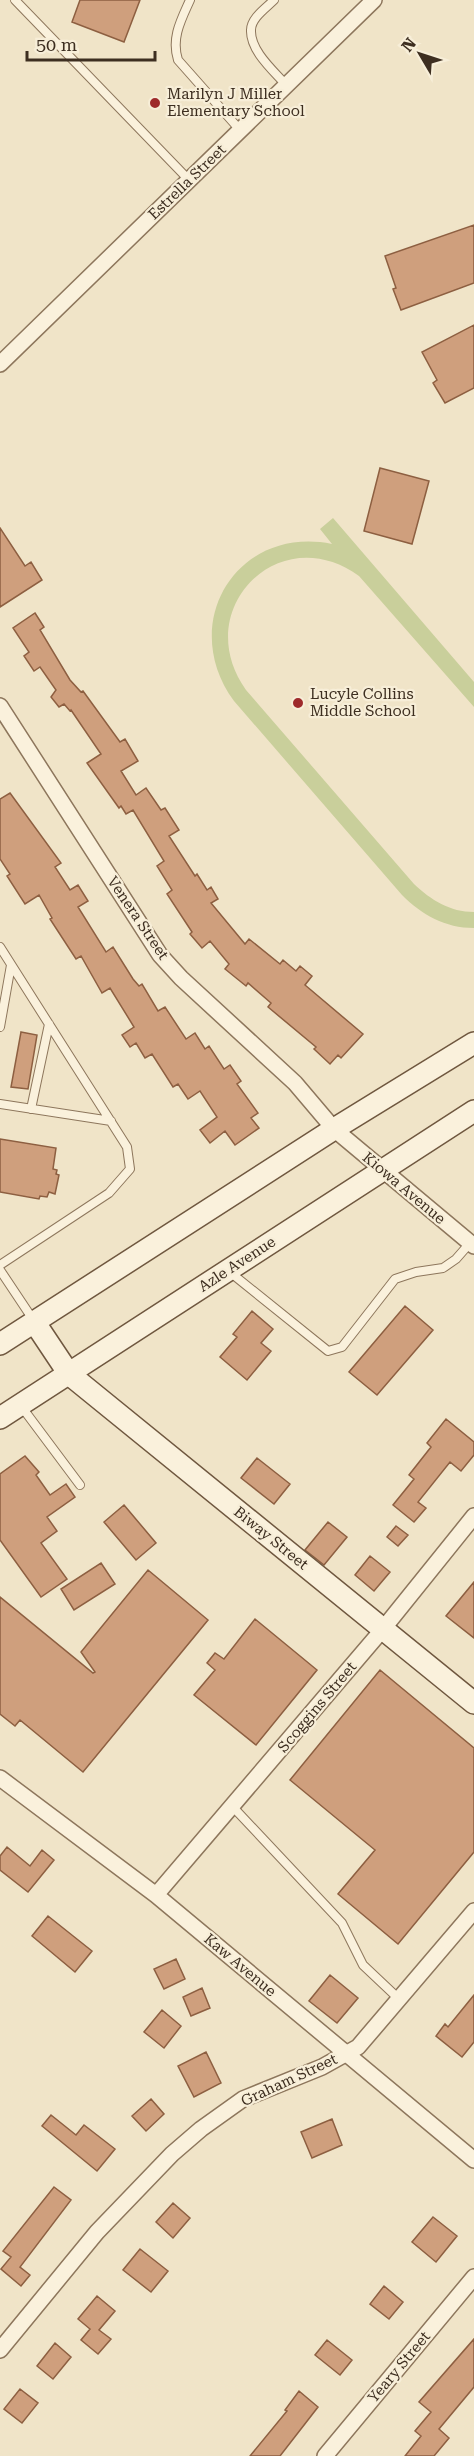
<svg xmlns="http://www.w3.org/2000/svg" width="474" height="2456" viewBox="0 0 474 2456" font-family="'Roboto Serif',serif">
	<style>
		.green { fill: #c9cf9b }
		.building { fill: #cf9f7d; stroke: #8d5f41; stroke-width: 1.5 }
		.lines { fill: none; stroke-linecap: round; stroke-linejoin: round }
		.lane-casing { stroke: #8d765c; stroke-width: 10 }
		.street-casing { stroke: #8d765c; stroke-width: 18 }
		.secondary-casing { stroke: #6f573f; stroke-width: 24 }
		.lane { stroke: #faf1dc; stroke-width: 8 }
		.street { stroke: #faf1dc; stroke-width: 15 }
		.secondary { stroke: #faf1dc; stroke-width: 21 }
		.poi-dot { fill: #9e2a2b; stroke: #f7eed8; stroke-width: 2 }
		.labels { text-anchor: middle; stroke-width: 4.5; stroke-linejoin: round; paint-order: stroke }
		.poi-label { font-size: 15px; fill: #3d2e20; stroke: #f7eed8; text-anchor: start }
		.street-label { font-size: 15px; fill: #3d2e20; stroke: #f7eed8 }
	</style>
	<rect width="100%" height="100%" fill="#f0e4c8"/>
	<path class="green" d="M 333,518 L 474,682 L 474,707 L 359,576 C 279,518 189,610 246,690 L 414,884 C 431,900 450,912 474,912 L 474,928 C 445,928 422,915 402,895 L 234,701 C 177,623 237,525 332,544 L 320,529 Z"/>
	<path class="building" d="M 80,0 L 140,0 L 124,42 L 72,22 Z
		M 474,225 L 474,283 L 401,310 L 393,289 L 396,288 L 385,256 Z
		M 474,325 L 474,388 L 445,403 L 433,383 L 437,380 L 422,352 Z
		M 380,468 L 429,481 L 412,544 L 364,531 Z
		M 0,528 L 25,566 L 31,562 L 42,580 L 0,607 Z
		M 35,613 L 44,627 L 40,630 L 70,680 L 81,692 L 83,691 L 120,742 L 125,739 L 138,761 L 121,771 L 136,795 L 146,788 L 161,810 L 165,808 L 179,830 L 169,836 L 195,876 L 197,874 L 207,890 L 211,887 L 218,899 L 211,903 L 245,944 L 249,939 L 280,964 L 283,960 L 296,971 L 300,966 L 312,976 L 305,985 L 363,1034 L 341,1058 L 338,1055 L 330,1064 L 314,1049 L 316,1047 L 268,1007 L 271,1003 L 248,983 L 246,986 L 225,969 L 229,964 L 210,941 L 202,948 L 190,934 L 192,932 L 167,894 L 172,890 L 157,866 L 164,861 L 133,810 L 126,814 L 121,806 L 119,808 L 87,763 L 101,754 L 71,710 L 70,711 L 64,704 L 59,707 L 51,697 L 56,690 L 40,667 L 34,671 L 24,656 L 29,652 L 13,628 Z
		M 10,793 L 61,863 L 55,867 L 70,890 L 78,885 L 88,901 L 78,907 L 106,952 L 113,947 L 133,979 L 139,986 L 142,984 L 158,1011 L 165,1007 L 186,1039 L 195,1033 L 205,1049 L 209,1046 L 224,1069 L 230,1065 L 241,1081 L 237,1084 L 258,1113 L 251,1118 L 259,1128 L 235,1145 L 225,1131 L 210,1143 L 200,1130 L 217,1117 L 200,1091 L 188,1099 L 178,1084 L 173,1087 L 152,1054 L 145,1058 L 136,1043 L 130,1047 L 122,1035 L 134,1027 L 110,988 L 102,993 L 81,956 L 76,959 L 50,919 L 52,918 L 39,895 L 25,904 L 7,876 L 10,874 L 0,859 L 0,799 Z
		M 21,1032 L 37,1035 L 28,1089 L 11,1087 Z
		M 0,1139 L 56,1148 L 53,1169 L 57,1170 L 56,1174 L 59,1175 L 55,1194 L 49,1192 L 47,1197 L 40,1196 L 39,1199 L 0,1192 Z
		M 405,1306 L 433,1330 L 377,1395 L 349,1372 Z
		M 252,1311 L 273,1329 L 261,1343 L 271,1351 L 247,1380 L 220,1357 L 237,1337 L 233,1334 Z
		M 446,1419 L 474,1442 L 474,1455 L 461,1471 L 450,1462 L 418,1502 L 426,1508 L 414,1522 L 393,1505 L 414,1479 L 409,1475 L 431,1447 L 427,1443 Z
		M 25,1456 L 39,1472 L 36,1475 L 50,1495 L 66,1484 L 75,1497 L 47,1517 L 57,1531 L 41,1543 L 67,1579 L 41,1597 L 0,1540 L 0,1474 Z
		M 257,1458 L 290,1484 L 274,1504 L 241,1478 Z
		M 124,1505 L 156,1543 L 136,1560 L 104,1522 Z
		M 328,1522 L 347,1537 L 324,1565 L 305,1550 Z
		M 396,1526 L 408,1535 L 398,1546 L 387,1537 Z
		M 370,1556 L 390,1572 L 374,1591 L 355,1575 Z
		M 101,1563 L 115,1584 L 74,1610 L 61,1589 Z
		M 148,1570 L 208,1620 L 83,1772 L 20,1720 L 15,1726 L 0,1714 L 0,1597 L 93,1673 L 95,1672 L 81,1652 Z
		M 474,1582 L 474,1638 L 446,1616 Z
		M 255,1619 L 317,1670 L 256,1745 L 194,1695 L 215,1670 L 207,1663 L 215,1653 L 224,1659 Z
		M 380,1670 L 474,1748 L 474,1852 L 398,1944 L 338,1894 L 375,1850 L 290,1780 Z
		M 7,1847 L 30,1866 L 42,1850 L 54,1860 L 28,1892 L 0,1870 L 0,1856 Z
		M 48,1916 L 92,1951 L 75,1972 L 32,1936 Z
		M 176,1959 L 185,1979 L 164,1989 L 154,1969 Z
		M 330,1975 L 358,1998 L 337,2023 L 309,2001 Z
		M 202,1988 L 210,2008 L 191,2016 L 183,1997 Z
		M 474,1995 L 474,2042 L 462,2057 L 436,2036 L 445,2024 L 448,2027 Z
		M 162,2010 L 181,2026 L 164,2048 L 144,2032 Z
		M 206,2052 L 221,2083 L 194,2097 L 178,2066 Z
		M 151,2099 L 164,2114 L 146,2131 L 132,2116 Z
		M 51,2115 L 76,2135 L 84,2125 L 115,2149 L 97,2171 L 42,2126 Z
		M 332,2119 L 342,2145 L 312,2158 L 301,2132 Z
		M 54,2187 L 71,2200 L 20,2267 L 30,2275 L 21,2286 L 1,2269 L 11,2257 L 3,2251 Z
		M 173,2203 L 190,2218 L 173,2238 L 156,2222 Z
		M 433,2217 L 457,2236 L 436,2262 L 412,2242 Z
		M 140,2249 L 168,2271 L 151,2292 L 123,2270 Z
		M 384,2286 L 403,2302 L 389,2319 L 370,2304 Z
		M 97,2296 L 115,2311 L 99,2330 L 111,2339 L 98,2354 L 81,2340 L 90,2329 L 78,2319 Z
		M 474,2339 L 474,2387 L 439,2429 L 449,2438 L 434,2456 L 405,2456 L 421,2436 L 415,2431 L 431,2412 L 419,2402 Z
		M 327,2340 L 352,2360 L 340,2375 L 315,2355 Z
		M 55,2343 L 71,2357 L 53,2379 L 37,2366 Z
		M 20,2389 L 38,2403 L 22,2423 L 4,2409 Z
		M 299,2391 L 318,2407 L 280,2456 L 250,2456 L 287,2411 L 285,2410 Z"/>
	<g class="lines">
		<defs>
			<path id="lane" d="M 15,0 L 189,180
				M 190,0 C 181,20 171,38 178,60 L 240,130
				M 274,0 C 266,8 251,18 251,30 C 250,51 274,71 287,86
				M 0,947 L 127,1147 L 130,1169 L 109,1193 L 0,1265
				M 0,1027 L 11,965
				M 0,1104 L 111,1121
				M 31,1109 L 49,1024
				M 0,1270 L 34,1321
				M 231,1273 L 328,1351 L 342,1347 L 395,1279 L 416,1272 L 443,1268 L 456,1259 L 470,1243
				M 21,1406 L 80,1485
				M 232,1806 L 342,1923 L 363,1965 L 399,1999"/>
			<path id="street" d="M 0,364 L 374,0
				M 0,706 L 160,955 L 181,978 L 295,1083 L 334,1129 L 474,1246
				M 0,1778 L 156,1895 L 474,2160
				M 156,1895 L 383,1629 L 474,1516
				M 0,2350 L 97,2232 L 172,2154 L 201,2129 L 243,2099 L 322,2067 L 358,2047 L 474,1911
				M 325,2456 L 474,2277"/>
			<path id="secondary" d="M 35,1323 L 69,1374 L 474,1703
				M 0,1344 L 334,1129 L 474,1043
				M 0,1418 L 474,1111"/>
		</defs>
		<use href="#lane" class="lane-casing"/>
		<use href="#street" class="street-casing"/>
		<use href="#secondary" class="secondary-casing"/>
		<use href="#lane" class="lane"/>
		<use href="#street" class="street"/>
		<use href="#secondary" class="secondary"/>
	</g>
	<g class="poi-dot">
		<circle cx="155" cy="103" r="6"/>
		<circle cx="298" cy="703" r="6"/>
	</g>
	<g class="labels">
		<g class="poi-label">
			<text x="167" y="99">Marilyn J Miller<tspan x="167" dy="17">Elementary School</tspan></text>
			<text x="310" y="699">Lucyle Collins<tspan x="310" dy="17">Middle School</tspan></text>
		</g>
		<g class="street-label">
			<text transform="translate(187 182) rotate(-44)" y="5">Estrella Street</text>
			<text transform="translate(138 918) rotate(56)" y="5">Venera Street</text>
			<text transform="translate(404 1188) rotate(40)" y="5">Kiowa Avenue</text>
			<text transform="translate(237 1264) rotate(-33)" y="5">Azle Avenue</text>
			<text transform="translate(271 1538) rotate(39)" y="5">Biway Street</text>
			<text transform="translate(317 1707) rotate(-50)" y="5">Scoggins Street</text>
			<text transform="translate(240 1965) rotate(40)" y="5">Kaw Avenue</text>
			<text transform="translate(289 2080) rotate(-25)" y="5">Graham Street</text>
			<text transform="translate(399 2367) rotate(-50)" y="5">Yeary Street</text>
		</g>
	</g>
	<g transform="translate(420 54) rotate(309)" stroke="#f7eed8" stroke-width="4.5" paint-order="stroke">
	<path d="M0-4.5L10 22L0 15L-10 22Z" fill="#3d2e20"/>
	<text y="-9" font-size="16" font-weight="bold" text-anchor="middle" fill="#3d2e20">N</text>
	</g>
	<path d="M27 51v9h128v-9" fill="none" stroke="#3d2e20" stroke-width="3"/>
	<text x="36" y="51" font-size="18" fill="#3d2e20" stroke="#f7eed8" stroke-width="4.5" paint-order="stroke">50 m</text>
</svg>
